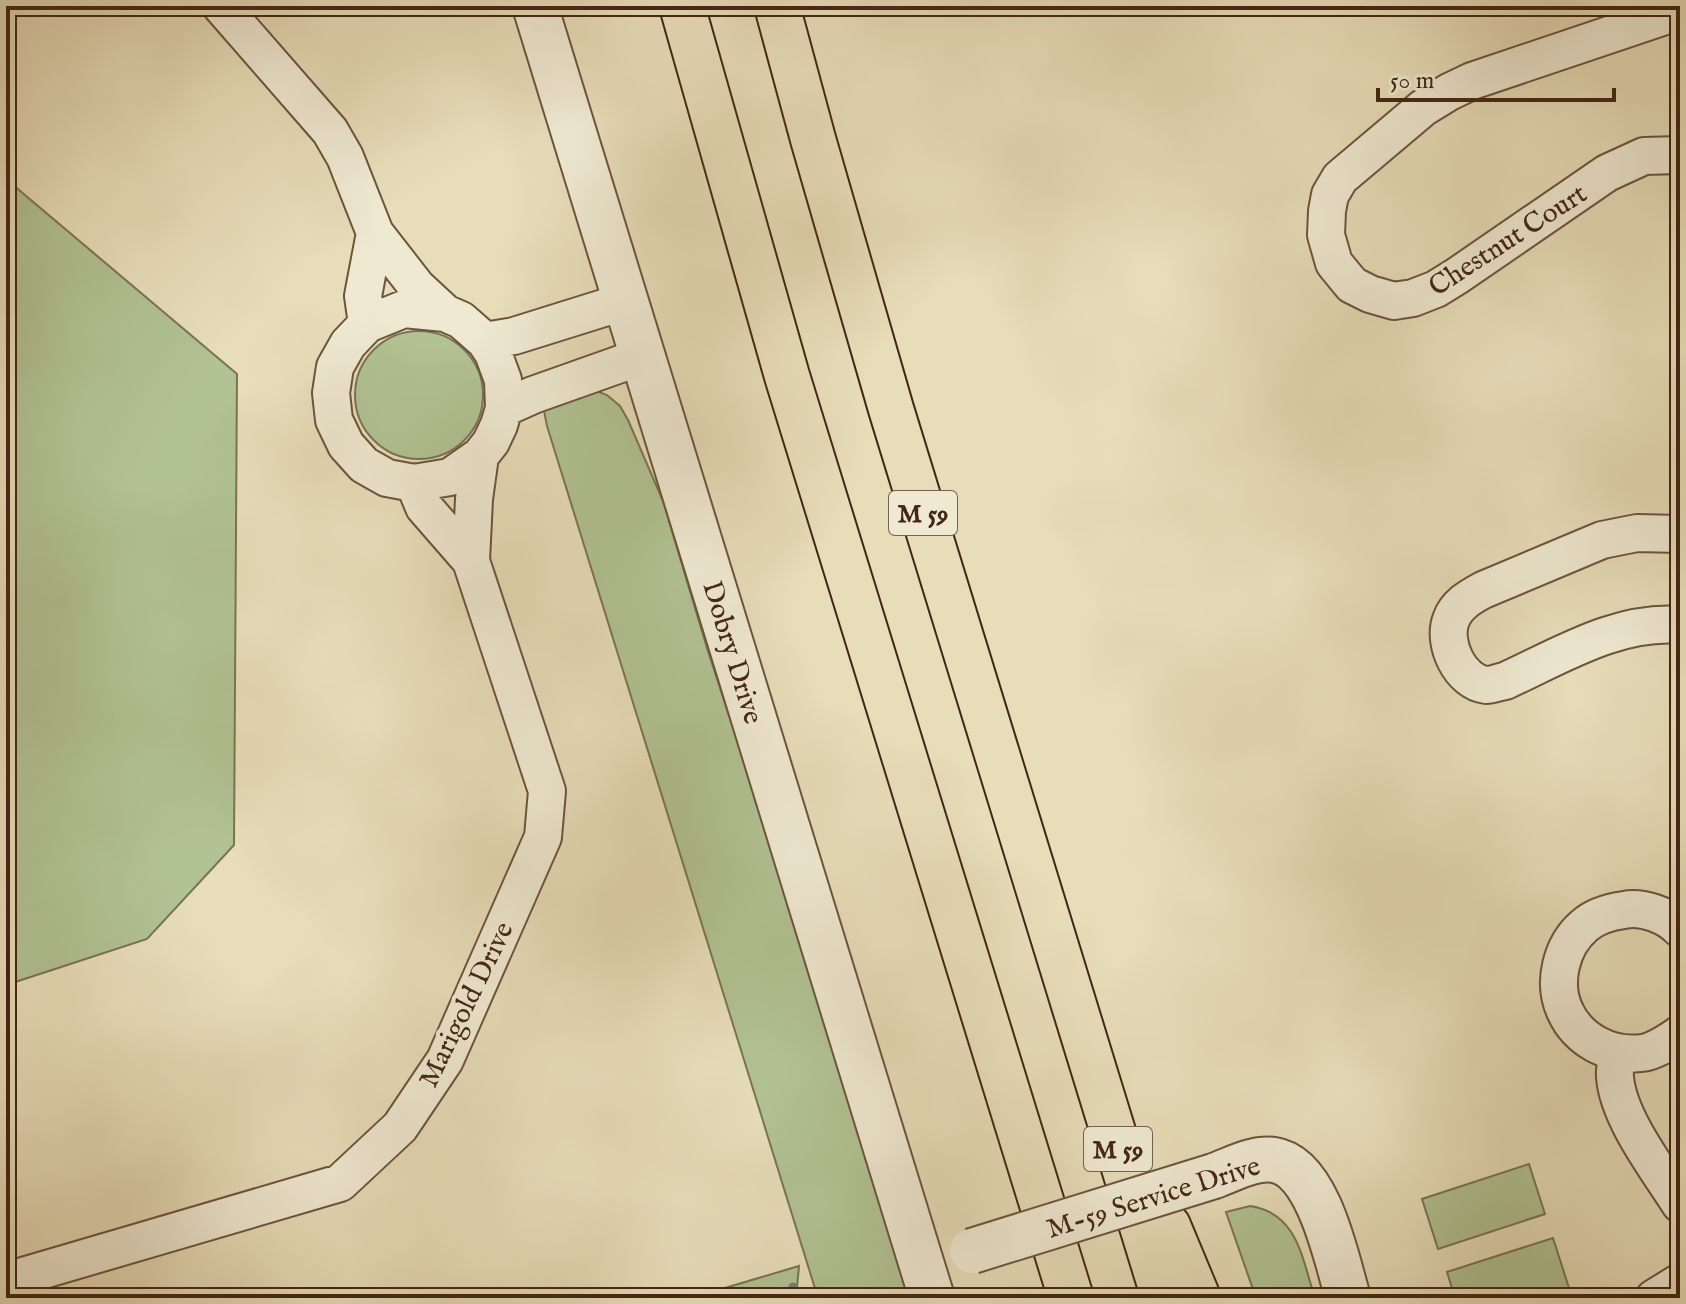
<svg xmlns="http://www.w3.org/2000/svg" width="1686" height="1304" viewBox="0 0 1686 1304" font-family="'IM FELL English',serif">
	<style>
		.green { fill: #b1c293; stroke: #7a7454; stroke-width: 2 }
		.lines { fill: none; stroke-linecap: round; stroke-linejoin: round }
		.stream { stroke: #767f76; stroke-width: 9 }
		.minor-casing { stroke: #6d543e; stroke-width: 40 }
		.tertiary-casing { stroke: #6d543e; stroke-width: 48 }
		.motorway-casing { stroke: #442615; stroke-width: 48 }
		.minor { stroke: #efe9d2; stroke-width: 36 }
		.tertiary { stroke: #efe9d2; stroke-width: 44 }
		.motorway { stroke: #e7ddb9; stroke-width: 44 }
		.tertiary-bridge-casing { stroke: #6d543e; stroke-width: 48; stroke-linecap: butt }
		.tertiary-bridge { stroke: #efe9d2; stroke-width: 44 }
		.labels { text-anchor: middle; stroke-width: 8; stroke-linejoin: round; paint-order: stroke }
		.shield { fill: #efe9d2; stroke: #77604e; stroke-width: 2 }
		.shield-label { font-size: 26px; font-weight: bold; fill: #442615 }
		.street-label { font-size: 28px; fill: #442615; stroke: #efe9d2 }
	</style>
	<rect width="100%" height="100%" fill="#e7ddb9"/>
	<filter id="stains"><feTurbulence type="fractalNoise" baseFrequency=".0025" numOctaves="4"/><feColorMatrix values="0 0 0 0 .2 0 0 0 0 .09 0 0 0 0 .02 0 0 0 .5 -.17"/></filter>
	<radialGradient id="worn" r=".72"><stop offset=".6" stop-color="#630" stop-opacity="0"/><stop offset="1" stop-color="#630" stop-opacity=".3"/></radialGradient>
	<path class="green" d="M 6,179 L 237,374 L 234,845 L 147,939 L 6,985 Z
		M355 395a64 64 0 1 1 128 0a64 64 0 1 1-128 0Z
		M 594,390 L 607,395 L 620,406 L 628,420 L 663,501 L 707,648 L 772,847 L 909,1298 L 818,1298 L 547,426 L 544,411 L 556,401 Z
		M 1529,1164 L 1545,1214 L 1438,1249 L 1422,1199 Z
		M 1250,1206 C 1298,1213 1302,1259 1315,1298 L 1256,1298 L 1226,1212 Z
		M 1553,1238 L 1569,1288 L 1537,1298 L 1455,1298 L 1447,1272 Z
		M 799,1266 L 796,1298 L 691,1298 Z"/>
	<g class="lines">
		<path class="stream" d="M 791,1298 L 793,1287"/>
		<defs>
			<path id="minor" d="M 221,6 L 330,131 L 345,157 L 375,233 L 417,287 L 445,313
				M 1680,11 L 1472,81 L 1449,92 L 1423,108 L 1340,178 L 1330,195 L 1327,211 L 1326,235 L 1334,263 L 1352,285 L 1370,294 L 1394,301 L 1413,298 L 1436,289 L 1457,276 L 1607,173 L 1644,156 L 1680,155
				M 367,324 L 363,296 L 375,233
				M 485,341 L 514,336 L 626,301
				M 504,408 L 533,395 L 643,356
				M 414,483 L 424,507 L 471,561
				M 1680,534 L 1637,533 L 1602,540 L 1483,590 C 1470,597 1456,605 1451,620 C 1442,643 1460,682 1486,685 C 1492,685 1499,682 1505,681 C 1560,656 1617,620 1680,625
				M 1680,929 C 1667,915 1642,906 1624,910 C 1610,912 1595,916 1584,926 C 1561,946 1552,983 1565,1011 C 1578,1040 1610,1057 1642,1053 C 1656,1051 1668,1042 1680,1034
				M 1618,1052 C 1617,1060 1614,1069 1615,1077 C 1618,1118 1658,1169 1680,1204
				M 6,1281 L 340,1183 L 400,1127 L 445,1060 L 543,837 L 547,791 L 471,561 L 474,499 L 480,456 L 491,442 L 499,425 L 504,408 L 503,380 L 493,353 L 485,341 L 461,320 L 445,313 L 404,309 L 367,324 L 348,344 L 335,367 L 331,393 L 334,420 L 346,445 L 364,465 L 387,478 L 414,483 L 450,477 L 480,456
				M 1654,1298 L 1680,1282"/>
			<path id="tertiary" d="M 535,6 L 932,1298
				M 1214,1176 C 1233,1169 1254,1157 1274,1160 C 1319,1167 1337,1261 1348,1298"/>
			<path id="motorway" d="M 682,6 L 787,376 L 1071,1298
				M 777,6 L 813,139 L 891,409 L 1164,1298
				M 1168,1226 L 1198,1298"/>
		</defs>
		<use href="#minor" class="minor-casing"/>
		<use href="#tertiary" class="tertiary-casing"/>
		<use href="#motorway" class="motorway-casing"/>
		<use href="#minor" class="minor"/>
		<use href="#tertiary" class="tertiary"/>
		<use href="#motorway" class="motorway"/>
		<defs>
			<path id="tertiary-bridge" d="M 972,1251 L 1214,1176"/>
		</defs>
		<use href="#tertiary-bridge" class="tertiary-bridge-casing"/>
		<use href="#tertiary-bridge" class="tertiary-bridge"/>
	</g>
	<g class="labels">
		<g class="shield">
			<rect x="889" y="491" width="68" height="44" rx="6"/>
			<rect x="1084" y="1127" width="68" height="44" rx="6"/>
		</g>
		<g class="shield-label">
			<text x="923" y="522">M 59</text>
			<text x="1118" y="1158">M 59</text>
		</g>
		<g class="street-label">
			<text transform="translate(1507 239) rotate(-33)" y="10">Chestnut Court</text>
			<text transform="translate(734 652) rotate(73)" y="10">Dobry Drive</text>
			<text transform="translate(465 1004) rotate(-64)" y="10">Marigold Drive</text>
			<text transform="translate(1153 1196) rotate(-17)" y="10">M-59 Service Drive</text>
		</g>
	</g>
	<rect width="1686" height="1304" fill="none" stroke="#e7ddb9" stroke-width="32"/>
	<rect x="8" y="8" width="1670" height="1288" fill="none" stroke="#442615" stroke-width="4"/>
	<rect x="16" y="16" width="1654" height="1272" fill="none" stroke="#442615" stroke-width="2"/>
	<path d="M1378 88v12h236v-12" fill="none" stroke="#442615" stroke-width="4"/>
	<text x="1390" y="88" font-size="24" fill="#442615" stroke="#efe9d2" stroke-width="6" paint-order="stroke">50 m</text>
	<rect width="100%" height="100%" filter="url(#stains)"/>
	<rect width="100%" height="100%" fill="url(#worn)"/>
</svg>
